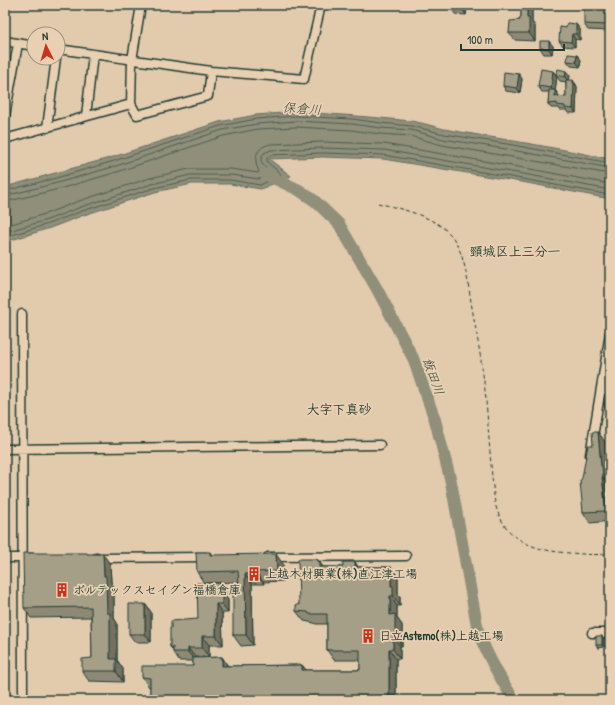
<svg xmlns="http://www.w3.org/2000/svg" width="615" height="705" viewBox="0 0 615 705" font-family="'Patrick Hand','Klee One',sans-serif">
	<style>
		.water { fill: #8f8f7a; stroke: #626e5e }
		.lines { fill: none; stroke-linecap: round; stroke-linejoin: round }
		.shore { stroke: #4c5e50; stroke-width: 1 }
		.river { stroke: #8f8f7a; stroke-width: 12 }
		.street-casing { stroke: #1f3d34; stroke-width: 11 }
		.path { stroke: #1f3d34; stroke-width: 1; stroke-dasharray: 4 3; stroke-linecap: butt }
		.street { stroke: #ead0b2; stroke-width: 8 }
		.wall { fill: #8e8975; stroke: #1f3d34 }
		.shaded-wall { fill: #746f5f; stroke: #1f3d34 }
		.building { fill: #a59f88; stroke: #1f3d34 }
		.labels { text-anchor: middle; stroke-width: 3.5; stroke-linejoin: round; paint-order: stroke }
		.poi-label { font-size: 12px; font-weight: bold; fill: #1f3d34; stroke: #ead0b2; text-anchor: start }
		.water-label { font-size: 13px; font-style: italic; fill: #30493e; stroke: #ead0b2 }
		.neighbourhood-label { font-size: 13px; font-weight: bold; fill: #1f3d34; stroke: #ead0b2 }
	</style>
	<rect width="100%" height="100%" fill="#e2caad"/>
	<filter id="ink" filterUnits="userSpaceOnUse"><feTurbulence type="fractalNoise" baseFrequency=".025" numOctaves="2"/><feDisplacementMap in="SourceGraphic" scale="8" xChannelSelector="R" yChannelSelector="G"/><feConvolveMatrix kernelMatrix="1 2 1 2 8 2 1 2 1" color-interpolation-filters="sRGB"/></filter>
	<g filter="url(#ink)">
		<path class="water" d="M 296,112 C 334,114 372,117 411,121 C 425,123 440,129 455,131 C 507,140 559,148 610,159 L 610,199 L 527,183 L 383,159 L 323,157 L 269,159 L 291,176 L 261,189 L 230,184 L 192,184 L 155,192 L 84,215 L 50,228 L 5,242 L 5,187 L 113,157 L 219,122 L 256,115 Z"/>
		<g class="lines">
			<path class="shore" d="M 5,191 L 56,178 L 114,161 L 220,126 L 256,119 L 296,116 L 352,119 L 381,123 L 412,126 L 444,134 L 507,144 L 610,163
				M 5,196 L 57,183 L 116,166 L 222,130 L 257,124 L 296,121 L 352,124 L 381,128 L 411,130 L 443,139 L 506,149 L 610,168
				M 5,202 L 59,189 L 117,172 L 223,136 L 258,129 L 296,127 L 351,130 L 380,134 L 410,136 L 442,145 L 610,174
				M 5,226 L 45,214 L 79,201 L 150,178 L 189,169 L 231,169 L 258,173 L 259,171 C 252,159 257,146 271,144 L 323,142 L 384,144 L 530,169 L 610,184
				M 5,232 L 47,220 L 81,207 L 152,184 L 190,175 L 231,175 L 259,179 L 271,174 C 267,166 256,165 264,153 L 271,150 L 323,148 L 384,150 L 529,175 L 610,190
				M 5,237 L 48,224 L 82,211 L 154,188 L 191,180 L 230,180 L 260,185 L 281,175 L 280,173 L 267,162 L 267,158 L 271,155 L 323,153 L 383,155 L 528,180 L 610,195"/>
			<path class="river" d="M 265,174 L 299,190 L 315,201 L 339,224 L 377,289 L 413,358 L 435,420 L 451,482 L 478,631 C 487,656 500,678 514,700"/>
			<defs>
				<path id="street" d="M 5,41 L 34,46
					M 58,49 L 211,71 L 304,79 L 321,5
					M 131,104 L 137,115 L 208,96 L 211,71
					M 5,116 L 18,44
					M 86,116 L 93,54
					M 47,128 L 56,58
					M 5,139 L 131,104 L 132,60 L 141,5
					M 22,314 C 23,443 22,571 23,700
					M 601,389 L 610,391
					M 5,449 L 380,445
					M 590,455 L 610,333
					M 268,557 L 406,556
					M 5,558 L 34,558
					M 96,558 L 206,557
					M 592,633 L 610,633"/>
			</defs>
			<use href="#street" class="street-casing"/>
			<path class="path" d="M 378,203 C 401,209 431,215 449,233 C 464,248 468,282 471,302 C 476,331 482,361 485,391 C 489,429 490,466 495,503 C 504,541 535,551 570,553 C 584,554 597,556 610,553"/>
			<use href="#street" class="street"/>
		</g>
		<path class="wall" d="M 521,5 L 529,5 L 532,10 L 532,22 L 535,26 L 535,41 L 515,40 L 509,33 L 521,17 Z
			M 450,6 L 467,7 L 466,15 L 455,14 Z
			M 592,8 L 610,9 L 610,31 L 588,30 L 584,24 Z
			M 580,29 L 580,40 L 575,39 L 575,47 L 563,46 L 559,41 Z
			M 553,46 L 552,54 L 544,54 L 540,48 Z
			M 577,55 L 581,60 L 580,67 L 571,66 L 567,61 Z
			M 553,71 L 557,76 L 555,90 L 558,94 L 558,96 L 566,97 L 566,82 L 560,81 L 556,75 L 566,71 L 570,76 L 569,80 L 576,84 L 577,87 L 576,113 L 568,113 L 566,110 L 560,110 L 559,108 L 551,108 L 548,104 L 549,92 L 542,92 L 538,86 Z
			M 519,74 L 522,79 L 520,93 L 506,91 L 503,86 Z
			M 610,399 L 610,430 L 606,425 Z
			M 598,432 L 605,442 L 608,474 L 609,476 L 610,485 L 610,487 L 609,487 L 610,496 L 610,521 L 590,523 L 583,512 L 593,445 Z
			M 210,552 L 212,555 L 283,564 L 284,581 L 263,582 L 264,584 L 252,584 L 253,645 L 241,646 L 233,635 L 239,582 L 204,583 L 197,572 Z
			M 88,554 L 110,564 L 111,582 L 114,587 L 114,618 L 117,623 L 117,660 L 123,669 L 123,682 L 89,681 L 82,671 L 92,658 L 91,617 L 31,618 L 24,608 Z
			M 317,559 L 323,567 L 343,567 L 355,562 L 358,567 L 391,567 L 398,577 L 398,594 L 400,597 L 400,606 L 397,606 L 397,618 L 402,625 L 402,646 L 400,646 L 400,659 L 396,659 L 396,700 L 150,700 L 150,687 L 149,687 L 142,677 L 193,666 L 193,661 L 179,661 L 173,652 L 173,650 L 170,647 L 171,628 L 198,619 L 226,592 L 226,597 L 228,600 L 228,613 L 222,613 L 223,645 L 209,645 L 209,657 L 195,657 L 195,658 L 222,657 L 228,666 L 302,665 L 306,670 L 360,670 L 360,660 L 334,660 L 327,650 L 327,624 L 316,624 L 314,623 L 304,621 L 296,611 Z
			M 145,604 L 151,612 L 151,642 L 135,642 L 129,634 Z
			M 604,638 L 604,647 L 598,648 L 596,645 Z"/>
		<path class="shaded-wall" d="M 464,5 L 466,5 L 467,7 L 466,15 L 463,10 Z
			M 527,5 L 529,5 L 532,10 L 532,22 L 535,26 L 535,41 L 529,33 L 527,18 Z
			M 576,24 L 580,29 L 580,40 L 576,34 Z
			M 572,34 L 575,39 L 575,47 L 571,42 Z
			M 549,41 L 553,46 L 552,54 L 549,49 Z
			M 577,55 L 581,60 L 580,67 L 576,62 Z
			M 553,71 L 557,76 L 555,93 L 551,88 Z
			M 566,71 L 570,76 L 568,82 L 565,77 Z
			M 519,74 L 522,79 L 520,93 L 517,88 Z
			M 573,80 L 577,87 L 576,113 L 573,109 Z
			M 555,90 L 558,94 L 558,100 L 555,96 Z
			M 598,432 L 605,442 L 608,474 L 609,476 L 610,487 L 603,477 L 601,466 Z
			M 602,477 L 609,487 L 610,496 L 610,517 L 606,511 Z
			M 103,554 L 110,564 L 111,582 L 114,587 L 114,618 L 117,623 L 117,660 L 123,669 L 123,682 L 116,671 L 110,659 L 104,576 Z
			M 276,554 L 283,564 L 284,581 L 277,571 Z
			M 317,559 L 319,561 L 326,571 L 319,567 L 317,561 Z
			M 355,562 L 362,573 L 355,567 Z
			M 391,567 L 398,577 L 398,594 L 400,597 L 400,606 L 393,596 L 391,586 Z
			M 256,572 L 263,582 L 264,584 L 256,574 Z
			M 245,574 L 252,584 L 253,645 L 246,635 Z
			M 220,583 L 226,592 L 226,597 L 228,600 L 228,613 L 222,604 L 220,590 Z
			M 390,596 L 397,606 L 397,618 L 402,625 L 402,646 L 395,636 L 390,615 Z
			M 145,604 L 151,612 L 151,642 L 145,634 Z
			M 216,604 L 222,613 L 223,645 L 216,636 Z
			M 202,636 L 209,645 L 209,657 L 202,648 Z
			M 393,636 L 400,646 L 400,659 L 393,649 Z
			M 602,636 L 604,638 L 604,647 L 602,645 Z
			M 188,648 L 195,657 L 195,661 L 188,652 Z
			M 389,649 L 396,659 L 396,700 L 389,700 Z
			M 222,657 L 229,668 L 222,666 Z
			M 302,665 L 310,675 L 302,670 Z"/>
		<path class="building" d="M 450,5 L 464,5 L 463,10 L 452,10 L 452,7 L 450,6 Z
			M 521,5 L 527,5 L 527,18 L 529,18 L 529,33 L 509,33 L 510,21 L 520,20 L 520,17 L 521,17 Z
			M 584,5 L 590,5 L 590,8 L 610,9 L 610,25 L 584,24 Z
			M 567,23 L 576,24 L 576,34 L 572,34 L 571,42 L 559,41 L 560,27 L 566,28 Z
			M 540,41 L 549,41 L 549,49 L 540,48 Z
			M 568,54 L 577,55 L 576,62 L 567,61 Z
			M 541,69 L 553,71 L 551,88 L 538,86 Z
			M 558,69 L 566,71 L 565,77 L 556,75 Z
			M 504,72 L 519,74 L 517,88 L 503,86 Z
			M 566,80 L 573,80 L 573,83 L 574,83 L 573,109 L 565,108 L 565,106 L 557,105 L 557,103 L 548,104 L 549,90 L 555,90 L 555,96 L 566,97 Z
			M 604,399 L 610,399 L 610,424 L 606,425 Z
			M 592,432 L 598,432 L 601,466 L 602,466 L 603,477 L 602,477 L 606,511 L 583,512 L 580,481 L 582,478 L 588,445 L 593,445 Z
			M 196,552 L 210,552 L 210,555 L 276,554 L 277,571 L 256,572 L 256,574 L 245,574 L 246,635 L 233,635 L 233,584 L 239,583 L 238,571 L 197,572 Z
			M 23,553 L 87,553 L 87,554 L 103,554 L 104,576 L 106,576 L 107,613 L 110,613 L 110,659 L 116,659 L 116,671 L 82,671 L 82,659 L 92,658 L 91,607 L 24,608 Z
			M 298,559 L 317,559 L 317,561 L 319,561 L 319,567 L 343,567 L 343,562 L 355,562 L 355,567 L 391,567 L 391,586 L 393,586 L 393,596 L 390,596 L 390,615 L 395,614 L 395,636 L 393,636 L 393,649 L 389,649 L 389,700 L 150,700 L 150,678 L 142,677 L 142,666 L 193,666 L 193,658 L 222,657 L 222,666 L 302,665 L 302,670 L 360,670 L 360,650 L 327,650 L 327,614 L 309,614 L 308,612 L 296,611 L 296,605 L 299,605 Z
			M 197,583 L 220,583 L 220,590 L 222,590 L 222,604 L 216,604 L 216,636 L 202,636 L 202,648 L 188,648 L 188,652 L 173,652 L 173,647 L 170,647 L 170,628 L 171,628 L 171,621 L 198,619 Z
			M 129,604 L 145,604 L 145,634 L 129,634 Z
			M 596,636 L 602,636 L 602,645 L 596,645 Z
			M 25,697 L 33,697 L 33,700 L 25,700 Z"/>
	</g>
	<defs>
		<symbol id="building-bare" viewBox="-9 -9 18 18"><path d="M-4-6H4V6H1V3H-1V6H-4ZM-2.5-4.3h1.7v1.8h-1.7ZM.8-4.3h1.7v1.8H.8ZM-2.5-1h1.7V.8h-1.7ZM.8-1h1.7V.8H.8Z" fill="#c8321e" stroke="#ead0b2" stroke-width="2.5" paint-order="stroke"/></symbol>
	</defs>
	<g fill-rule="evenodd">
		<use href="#building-bare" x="244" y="564" width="20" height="20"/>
		<use href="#building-bare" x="52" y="580" width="20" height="20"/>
		<use href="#building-bare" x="358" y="626" width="20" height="20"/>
	</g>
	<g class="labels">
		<g class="poi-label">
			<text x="265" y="578">上越木材興業(株)直江津工場</text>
			<text x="73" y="594">ボルテックスセイグン福橋倉庫</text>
			<text x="379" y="640">日立Astemo(株)上越工場</text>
		</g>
		<g class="water-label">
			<text transform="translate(302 108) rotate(4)" y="5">保倉川</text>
			<text transform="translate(434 376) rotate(70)" y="5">飯田川</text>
		</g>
		<g class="neighbourhood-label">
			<text x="515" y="256">頸城区上三分一</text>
			<text x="339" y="414">大字下真砂</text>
		</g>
	</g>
	<rect width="615" height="705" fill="none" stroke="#ead0b2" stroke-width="20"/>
	<rect x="10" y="10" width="595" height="685" fill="none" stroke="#1f3d34" stroke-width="1.5" filter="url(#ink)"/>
	<g transform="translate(46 46) rotate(355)"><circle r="19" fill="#ead0b2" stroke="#999580"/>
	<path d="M0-3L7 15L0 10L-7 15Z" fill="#c8321e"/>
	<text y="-6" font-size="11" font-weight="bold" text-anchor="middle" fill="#1f3d34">N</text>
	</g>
	<path d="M461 44v6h103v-6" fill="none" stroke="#1f3d34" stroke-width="2"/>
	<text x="467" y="44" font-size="12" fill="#1f3d34" stroke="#ead0b2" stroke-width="3" paint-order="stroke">100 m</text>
</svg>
